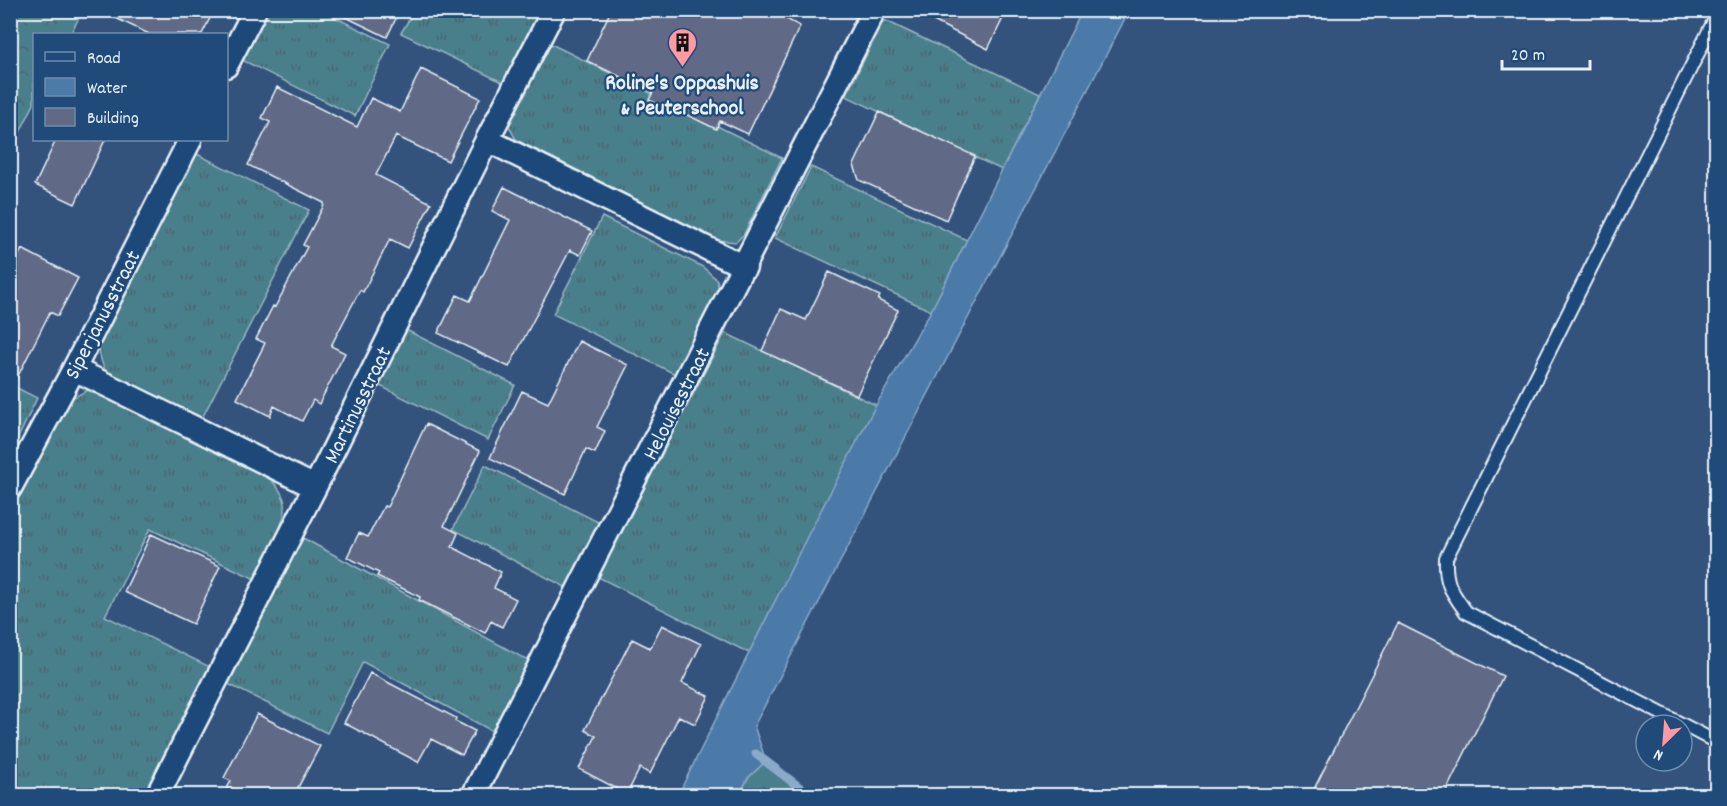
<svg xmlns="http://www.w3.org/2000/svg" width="1727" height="806" viewBox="0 0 1727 806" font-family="Dekko,sans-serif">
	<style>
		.grass { fill: url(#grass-tufts); stroke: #99b8c2; stroke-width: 1.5 }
		.forest { fill: url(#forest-crowns); stroke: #99b8c2; stroke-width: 1.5 }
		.water { fill: #4c7aa9; stroke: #8aaac9; stroke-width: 1.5 }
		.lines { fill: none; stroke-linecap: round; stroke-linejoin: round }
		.stream { stroke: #8aaac9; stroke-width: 9 }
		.building { fill: #616985; stroke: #e8f1f8; stroke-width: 1.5 }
		.lane-casing { stroke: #e8f1f8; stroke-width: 16 }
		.street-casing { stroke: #e8f1f8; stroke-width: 27 }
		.lane { stroke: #1f4a7a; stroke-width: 12 }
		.street { stroke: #1f4a7a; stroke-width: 22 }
		.labels { text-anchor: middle; stroke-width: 4.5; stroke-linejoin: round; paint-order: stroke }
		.poi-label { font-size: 22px; font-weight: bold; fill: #e8f1f8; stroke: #1f4a7a }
		.street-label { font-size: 22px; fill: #e8f1f8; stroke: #1f4a7a }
	</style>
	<defs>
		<pattern id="grass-tufts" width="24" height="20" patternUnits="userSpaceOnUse" patternTransform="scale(1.5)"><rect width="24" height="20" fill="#4a7e8b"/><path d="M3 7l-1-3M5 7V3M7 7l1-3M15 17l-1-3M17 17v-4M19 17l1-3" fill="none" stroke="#48666e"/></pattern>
		<pattern id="forest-crowns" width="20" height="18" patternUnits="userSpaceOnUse" patternTransform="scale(1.5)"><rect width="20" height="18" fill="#4a7e8b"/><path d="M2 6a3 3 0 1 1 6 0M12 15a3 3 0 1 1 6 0" fill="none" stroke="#48666e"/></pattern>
	</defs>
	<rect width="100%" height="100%" fill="#33537d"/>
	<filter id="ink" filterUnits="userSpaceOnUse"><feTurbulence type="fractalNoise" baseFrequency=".0167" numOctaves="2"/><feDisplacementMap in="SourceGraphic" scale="12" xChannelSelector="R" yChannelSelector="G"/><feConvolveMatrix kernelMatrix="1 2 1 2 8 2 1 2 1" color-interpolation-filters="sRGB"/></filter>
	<g filter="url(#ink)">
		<path class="grass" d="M 264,11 L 322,11 L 390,44 L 355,116 L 240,59 Z
			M 414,11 L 545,11 L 506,84 L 401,33 Z
			M 884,20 L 1040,94 L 1002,170 L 846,96 Z
			M 551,44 L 782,158 L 744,234 L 736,242 L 718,240 L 647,210 L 530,150 L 515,138 L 509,126 Z
			M 195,153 L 309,210 L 200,422 L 107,375 C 101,363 98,353 99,340 Z
			M 811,167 L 967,240 L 931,311 L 775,238 Z
			M 602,217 L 703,267 L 717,280 L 719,290 L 677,375 L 553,314 Z
			M 406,330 L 515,385 L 488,440 L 378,385 Z
			M 725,333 L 876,405 L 749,653 L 598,577 Z
			M 11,385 L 37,398 L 11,453 Z
			M 88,390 L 101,390 L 256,468 C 268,477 283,488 285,504 C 287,523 264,561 255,579 L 150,529 L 105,616 L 210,667 L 148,795 L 11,795 L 10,501 L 48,429 L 59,412 L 72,398 Z
			M 485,465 L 606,526 L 573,591 L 453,529 Z
			M 292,532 L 529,661 L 494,732 L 363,662 L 327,733 L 220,680 Z
			M 766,761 L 811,795 L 739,796 L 748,778 Z"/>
		<path class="forest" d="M 11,10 L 83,11 L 70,34 L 34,34 L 34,104 L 11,150 Z"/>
		<path class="water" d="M 1082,11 L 1129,11 L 754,726 L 766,761 L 748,778 L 739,795 L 678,795 L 808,535 L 876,405 L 931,311 Z"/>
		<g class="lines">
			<path class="stream" d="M 756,754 L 811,796"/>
		</g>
		<path class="building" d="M 99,10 L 214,10 L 202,34 L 149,34 Z
			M 331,10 L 400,10 L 387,37 Z
			M 611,10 L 769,10 L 800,26 L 748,134 L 720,121 L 716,129 L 673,108 L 672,111 L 649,100 L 653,92 L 587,61 Z
			M 912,10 L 1007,10 L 988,49 Z
			M 421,69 L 480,98 L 448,161 L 396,136 L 376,175 L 431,203 L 408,248 L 390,239 L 363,292 L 360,290 L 331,346 L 345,353 L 319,404 L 313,400 L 302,421 L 274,406 L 270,416 L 237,399 L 265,343 L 256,339 L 273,306 L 275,307 L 307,247 L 303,245 L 324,205 L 324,203 L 248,165 L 270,122 L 262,118 L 277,87 L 357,127 L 371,98 L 400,112 Z
			M 879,112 L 975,156 L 946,220 L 859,180 L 854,165 Z
			M 56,140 L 105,140 L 75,204 L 35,185 Z
			M 504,187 L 592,231 L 580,255 L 570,250 L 509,367 L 438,333 L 457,295 L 470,301 L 510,220 L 492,211 Z
			M 22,249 L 78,278 L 58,316 L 50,312 L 10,392 L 10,272 Z
			M 829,272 L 880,296 L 878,300 L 898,310 L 857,395 L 762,351 L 781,309 L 806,320 Z
			M 579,341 L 628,365 L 597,427 L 605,431 L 595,453 L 586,449 L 565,494 L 490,458 L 522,391 L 548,403 Z
			M 426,424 L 480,451 L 444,526 L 458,533 L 452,547 L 501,572 L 494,588 L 516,599 L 502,627 L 491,621 L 485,633 L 419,600 L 420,597 L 377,576 L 379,573 L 347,557 L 359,533 L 368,537 L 384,506 L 387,507 Z
			M 151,534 L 220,566 L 193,624 L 124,592 Z
			M 1398,623 L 1503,676 L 1444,795 L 1311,795 Z
			M 662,625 L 701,644 L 682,683 L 709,696 L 695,724 L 679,716 L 650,774 L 640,768 L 627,794 L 579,769 L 596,736 L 585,730 L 632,639 L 650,648 Z
			M 370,673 L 456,718 L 455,721 L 475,731 L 462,755 L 431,739 L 418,762 L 344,723 Z
			M 257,714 L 320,746 L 294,795 L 223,795 L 231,781 L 224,778 Z"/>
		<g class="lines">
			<defs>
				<path id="lane" d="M 1716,17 L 1446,558 C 1445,584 1451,591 1466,612 L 1716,742"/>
				<path id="street" d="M 226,66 L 255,10
					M 487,140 L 745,267
					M 74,369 L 315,487
					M 10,488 L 74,369 L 190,140
					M 157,796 L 315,487 L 487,140 L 554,10
					M 473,796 L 874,10"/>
			</defs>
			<use href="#lane" class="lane-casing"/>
			<use href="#street" class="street-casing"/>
			<use href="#lane" class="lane"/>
			<use href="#street" class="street"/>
		</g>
	</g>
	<defs>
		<symbol id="building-pin" viewBox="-11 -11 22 30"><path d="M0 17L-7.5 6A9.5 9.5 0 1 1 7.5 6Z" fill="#ff9aa2" stroke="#1f4a7a"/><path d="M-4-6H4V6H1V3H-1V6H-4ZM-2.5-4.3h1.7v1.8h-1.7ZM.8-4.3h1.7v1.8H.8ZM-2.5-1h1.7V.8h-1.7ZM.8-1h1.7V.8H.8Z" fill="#111"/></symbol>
	</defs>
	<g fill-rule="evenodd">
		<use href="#building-pin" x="666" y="26" width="33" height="45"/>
	</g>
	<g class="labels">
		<g class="poi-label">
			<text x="682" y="89">Roline's Oppashuis<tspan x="682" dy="25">&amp; Peuterschool</tspan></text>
		</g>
		<g class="street-label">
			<text transform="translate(101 314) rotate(-63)" y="8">Siperjanusstraat</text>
			<text transform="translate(675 403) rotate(-63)" y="8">Helouisestraat</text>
			<text transform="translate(356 404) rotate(-64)" y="8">Martinusstraat</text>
		</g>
	</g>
	<rect width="1727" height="806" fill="none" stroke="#1f4a7a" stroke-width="36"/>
	<rect x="18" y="18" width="1691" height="770" fill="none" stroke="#e8f1f8" stroke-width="2" filter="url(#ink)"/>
	<rect x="33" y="33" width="195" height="108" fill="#1f4a7a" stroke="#6f8dac" stroke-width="1.5"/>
	<rect x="45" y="52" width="30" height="9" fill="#1f4a7a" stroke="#6f8dac" stroke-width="1.5"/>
	<text x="87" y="63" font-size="18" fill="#e8f1f8">Road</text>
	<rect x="45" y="78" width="30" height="18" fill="#4c7aa9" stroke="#6f8dac" stroke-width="1.5"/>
	<text x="87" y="93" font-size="18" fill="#e8f1f8">Water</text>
	<rect x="45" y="108" width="30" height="18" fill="#616985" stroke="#6f8dac" stroke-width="1.5"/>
	<text x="87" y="123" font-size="18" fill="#e8f1f8">Building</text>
	<g transform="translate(1664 743) rotate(205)"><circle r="28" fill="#1f4a7a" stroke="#6f8dac" stroke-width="1.5"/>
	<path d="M0-4.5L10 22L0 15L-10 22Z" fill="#ff9aa2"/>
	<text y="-9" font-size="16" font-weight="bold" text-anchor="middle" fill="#e8f1f8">N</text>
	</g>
	<path d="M1502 60v9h88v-9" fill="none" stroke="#e8f1f8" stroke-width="3"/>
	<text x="1511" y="60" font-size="18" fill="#e8f1f8" stroke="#1f4a7a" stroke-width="4.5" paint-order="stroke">20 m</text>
</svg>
